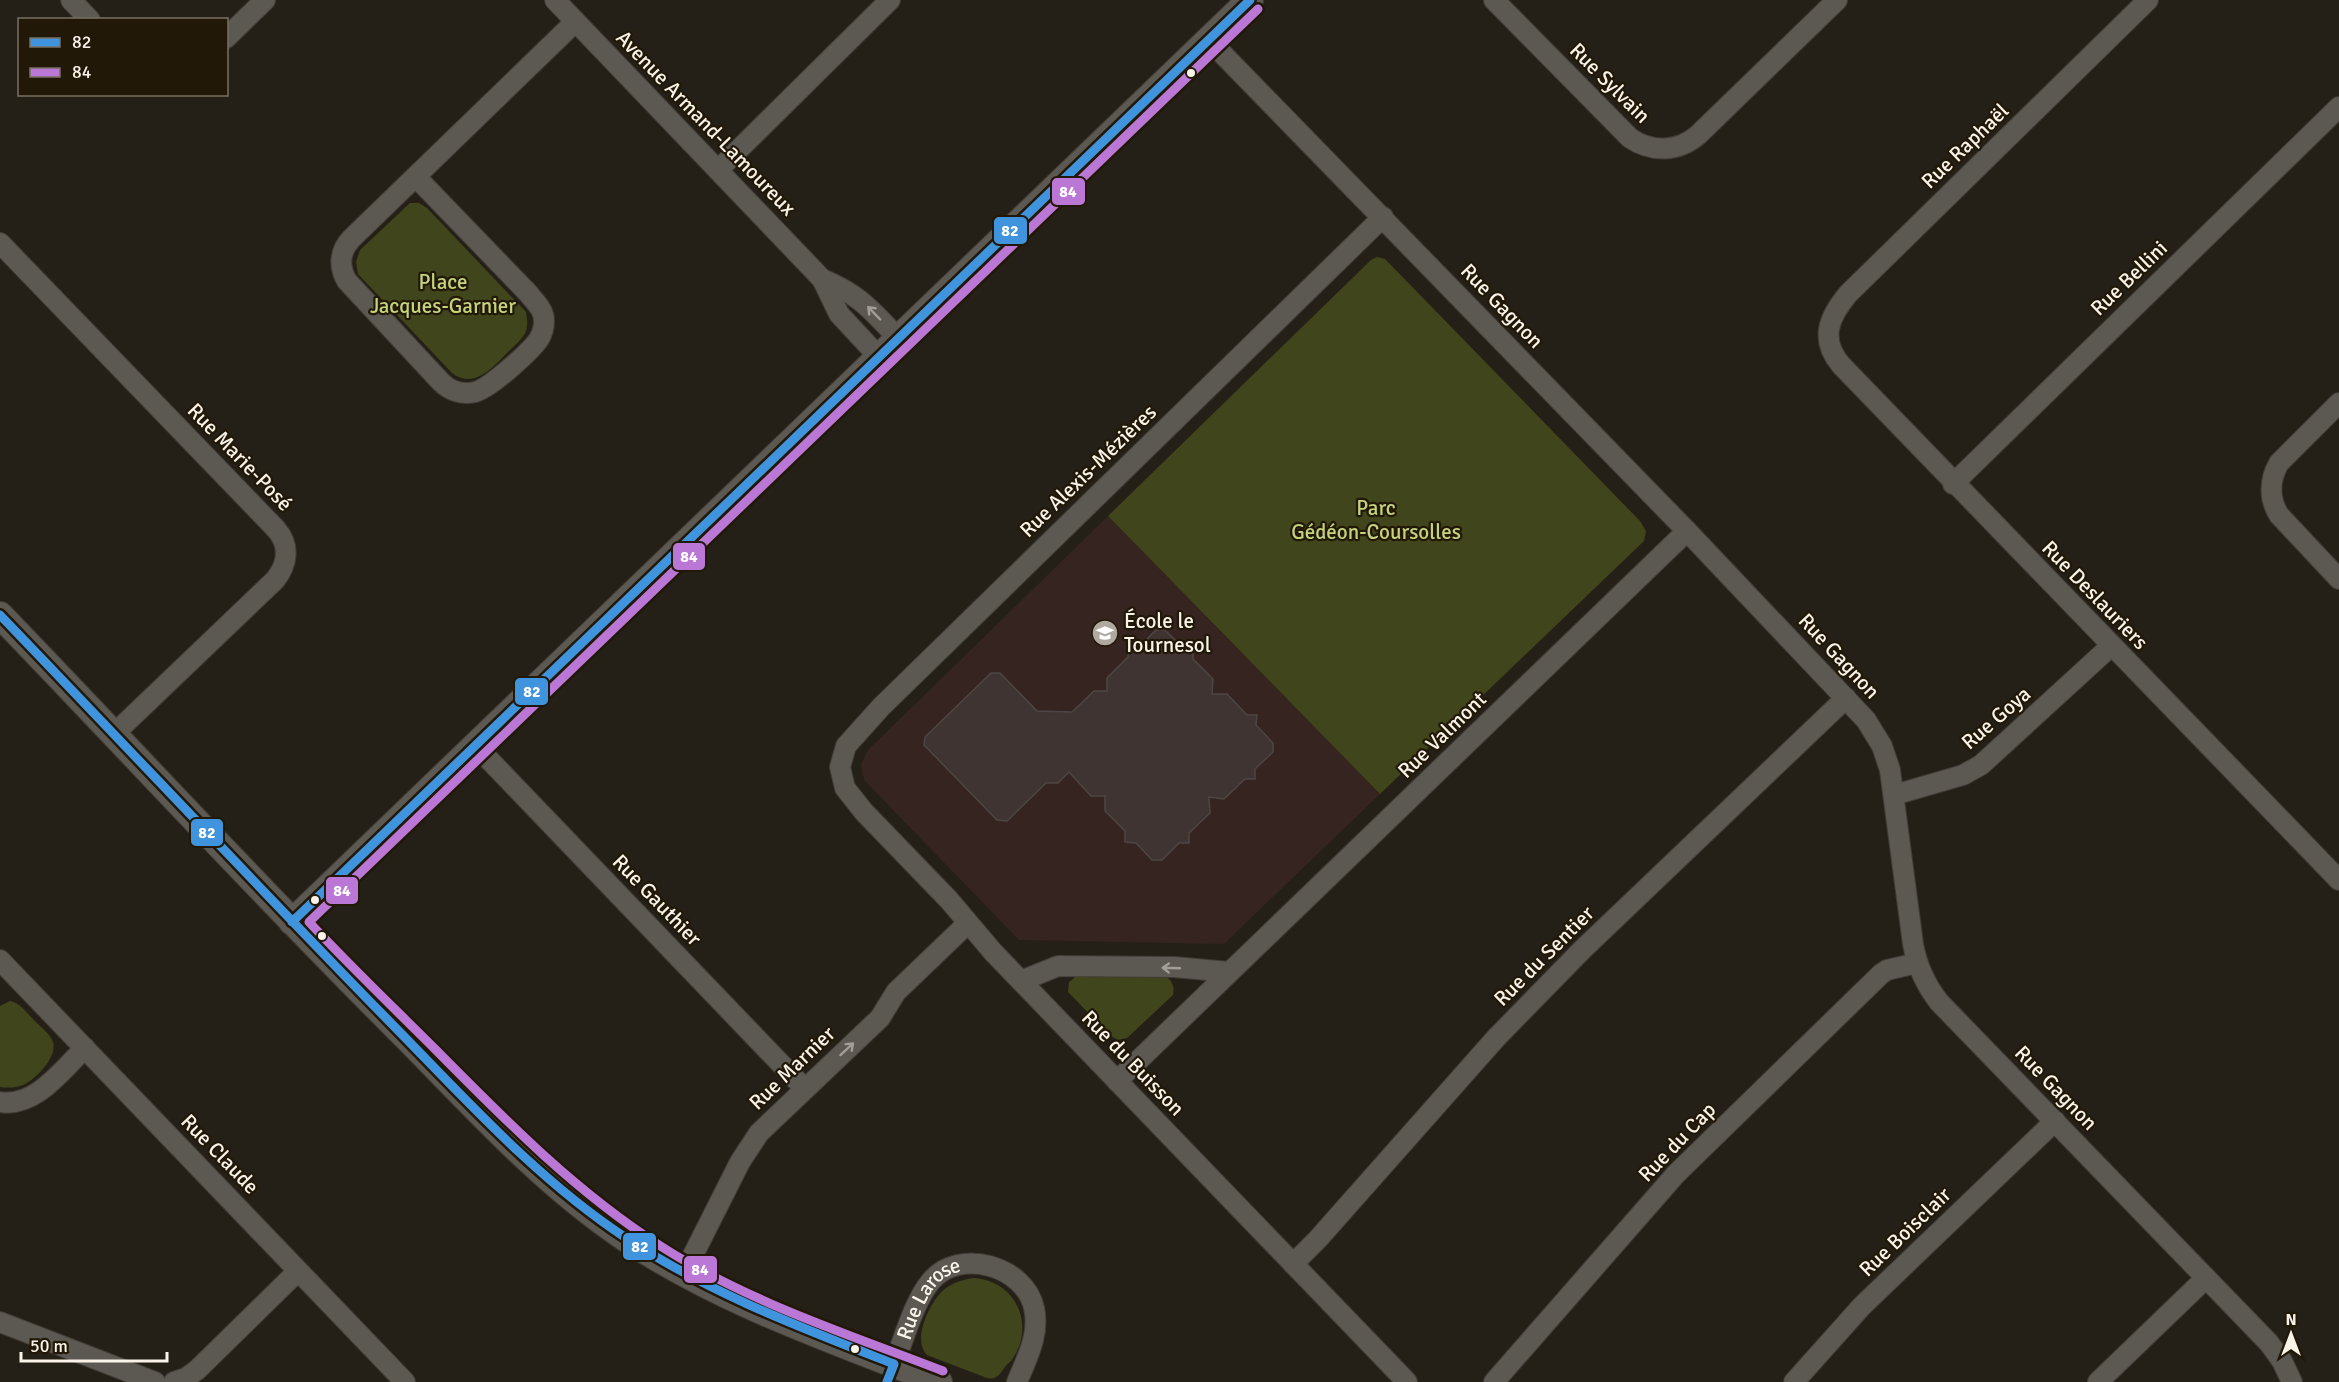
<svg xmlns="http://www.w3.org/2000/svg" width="2339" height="1382" viewBox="0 0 2339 1382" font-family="Signika,sans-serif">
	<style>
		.education { fill: #35241f }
		.green { fill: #40451b }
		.building { fill: #403433; stroke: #4e4644; stroke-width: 1.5 }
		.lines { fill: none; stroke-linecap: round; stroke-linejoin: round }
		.minor-casing { stroke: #413c35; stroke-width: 22 }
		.tertiary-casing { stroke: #413c35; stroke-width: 28 }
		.minor { stroke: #5c5852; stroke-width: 20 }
		.tertiary { stroke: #5c5852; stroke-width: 26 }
		.bus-1-casing { stroke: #211808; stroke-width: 14 }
		.bus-2-casing { stroke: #211808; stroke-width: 14 }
		.bus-1 { stroke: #4094de; stroke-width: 9 }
		.bus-2 { stroke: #ba77d6; stroke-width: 9 }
		.oneway { stroke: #a39e96 }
		.bus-dot { fill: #faf3e9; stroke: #211808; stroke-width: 2 }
		.labels { text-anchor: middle; stroke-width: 4.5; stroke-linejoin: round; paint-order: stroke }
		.street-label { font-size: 21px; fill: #faf3e9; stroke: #211808 }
		.park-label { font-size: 21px; fill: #c5d37b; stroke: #211808 }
		.poi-label { font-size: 21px; fill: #faf3e9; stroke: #211808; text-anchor: start }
		.line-badge { stroke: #211808; stroke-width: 2 }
		.badge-label { font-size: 16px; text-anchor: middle; font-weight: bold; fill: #fff }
	</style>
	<rect width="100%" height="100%" fill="#252017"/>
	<path class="education" d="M 1108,516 L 1380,794 L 1224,944 L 1019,940 L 865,781 L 862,772 L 861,764 L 868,750 Z"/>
	<path class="green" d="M 410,203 L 419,203 L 427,208 L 526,312 C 527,318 528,324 526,331 C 523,339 514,346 508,352 C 493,367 474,390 452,373 L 358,274 L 356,262 L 360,250 Z
		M 1377,257 L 1385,259 L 1640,521 L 1646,531 L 1644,541 L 1380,794 L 1108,516 L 1371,260 Z
		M 1079,974 L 1165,976 C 1172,980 1175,987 1173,995 L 1127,1038 L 1118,1040 L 1111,1036 L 1068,992 L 1069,982 Z
		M 10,1001 C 20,1003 25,1011 32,1018 C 38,1025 50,1033 53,1042 C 58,1057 35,1080 23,1085 C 15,1088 8,1088 0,1087 L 0,1006 Z
		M 973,1278 C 1016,1280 1037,1326 1011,1361 C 1009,1363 1006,1365 1005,1367 C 999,1375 997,1380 987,1378 L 927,1355 C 911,1339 931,1299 946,1288 C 954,1282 963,1280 973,1278 Z"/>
	<path class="building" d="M 1156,630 L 1165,630 L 1184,649 L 1193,649 L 1193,659 L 1213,679 L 1212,694 L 1227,694 L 1247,715 L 1257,715 L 1256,725 L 1273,743 L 1273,752 L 1255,769 L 1255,779 L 1245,779 L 1224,799 L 1209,797 L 1210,813 L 1189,833 L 1189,843 L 1179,843 L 1162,860 L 1152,860 L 1136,843 L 1125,842 L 1125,831 L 1105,811 L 1105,796 L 1091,796 L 1069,772 L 1058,783 L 1046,783 L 1007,821 L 997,820 L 924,745 L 925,737 L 991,673 L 1000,673 L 1037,711 L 1072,712 L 1094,691 L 1107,691 L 1107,678 L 1128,657 L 1129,648 L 1138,648 Z"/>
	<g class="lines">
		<defs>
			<g id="minor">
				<path d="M 71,0 L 90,20"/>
				<path d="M 555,0 L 822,279 L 839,314 L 879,357"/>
				<path d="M 1494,0 L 1630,138 C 1652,153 1678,152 1698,135 L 1837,0"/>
				<path d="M 2148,0 L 1848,294 C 1829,317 1819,339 1841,365 L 2339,880"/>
				<path d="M 226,38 L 265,0"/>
				<path d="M 1208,39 L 1687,531 L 1866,720 L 1882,746 L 1890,770 L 1913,944 C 1917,966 1925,984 1939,1002 L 2269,1343 L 2282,1361 L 2292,1382"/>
				<path d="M 718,170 L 890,0"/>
				<path d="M 416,177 L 528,293 C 535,302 544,309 544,321 C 544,327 542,334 539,339 C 531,351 489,389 475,392 C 462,395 450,391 441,382 L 347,281 C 338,266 340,251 351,239 L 575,22"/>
				<path d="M 1383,217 L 881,707 L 846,746 L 840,767 L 845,788 L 864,812 L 949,900 L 993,952 L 1407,1382"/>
				<path d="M 0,243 L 276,529 C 290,545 288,564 275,580 L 114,734"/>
				<path d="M 822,279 C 860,295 871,310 899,339"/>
				<path d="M 2339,403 L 2279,463 C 2269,480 2269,499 2279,515 L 2339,579"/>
				<path d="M 1953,484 L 2339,107"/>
				<path d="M 475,745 L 805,1089"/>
				<path d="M 1894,795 L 1963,775 L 1981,765 L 2111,646"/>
				<path d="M 0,960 L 405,1382"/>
				<path d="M 1021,981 L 1058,966 L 1174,967 L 1229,972"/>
				<path d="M 1117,1081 L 1687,531"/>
				<path d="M 0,1102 C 35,1108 62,1070 85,1048"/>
				<path d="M 1293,1264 L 1318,1239 L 1496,1038 L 1582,950 L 1846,698"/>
				<path d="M 684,1273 L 740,1162 L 759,1133 L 880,1018 L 896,992 L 968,923"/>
				<path d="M 0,1322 L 155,1382"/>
				<path id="s1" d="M 894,1364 C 904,1339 914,1301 931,1281 C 959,1247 1025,1266 1034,1308 C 1040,1334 1027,1358 1017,1382"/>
				<path d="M 174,1382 L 186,1378 L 197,1370 L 298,1271"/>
				<path d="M 1494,1382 L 1676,1174 L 1881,974 L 1887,970 L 1917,963"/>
				<path d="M 1794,1382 L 1862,1306 L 2055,1121"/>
				<path d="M 2098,1382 L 2206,1278"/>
			</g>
			<path id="tertiary" d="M 0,615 C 136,756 268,900 407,1038 C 476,1108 543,1183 625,1238 C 721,1302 832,1340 939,1382
				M 292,922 L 1250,0"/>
		</defs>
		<use href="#minor" class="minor-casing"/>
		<use href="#tertiary" class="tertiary-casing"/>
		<use href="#minor" class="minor"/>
		<use href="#tertiary" class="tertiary"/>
		<defs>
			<path id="bus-1" d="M 0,615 C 129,749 256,885 386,1018 C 462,1095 535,1178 626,1238 C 709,1293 802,1328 894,1364 L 887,1382
				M 292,922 L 1250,0"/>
			<path id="bus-2" d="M 943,1371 C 848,1334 748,1302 662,1247 C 577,1193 507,1122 437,1051 C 394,1008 350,966 309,922 L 1258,9"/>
		</defs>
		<use href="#bus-1" class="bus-1-casing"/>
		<use href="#bus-2" class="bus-2-casing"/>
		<use href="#bus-1" class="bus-1"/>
		<use href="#bus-2" class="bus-2"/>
	</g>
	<defs><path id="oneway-shaft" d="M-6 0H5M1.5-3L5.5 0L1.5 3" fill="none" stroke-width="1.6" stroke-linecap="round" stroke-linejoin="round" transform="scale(1.5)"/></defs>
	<g class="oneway">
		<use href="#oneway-shaft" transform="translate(874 313) rotate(-134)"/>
		<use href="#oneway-shaft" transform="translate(1171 968) rotate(-178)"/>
		<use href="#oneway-shaft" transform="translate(847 1049) rotate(-43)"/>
	</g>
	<defs>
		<symbol id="school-disc" viewBox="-11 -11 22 22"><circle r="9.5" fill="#afa9a0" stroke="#211808"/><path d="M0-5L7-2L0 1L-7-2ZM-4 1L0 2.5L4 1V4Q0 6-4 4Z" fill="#fff"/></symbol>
	</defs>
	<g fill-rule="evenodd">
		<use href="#school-disc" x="1090" y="618" width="30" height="30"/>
	</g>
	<g class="bus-dot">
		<circle cx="1191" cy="73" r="5"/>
		<circle cx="315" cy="900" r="5"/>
		<circle cx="322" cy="936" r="5"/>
		<circle cx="855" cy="1349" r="5"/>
	</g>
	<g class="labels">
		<g class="street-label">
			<text transform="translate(1610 83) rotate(45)" y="7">Rue Sylvain</text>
			<text transform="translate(706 123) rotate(46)" y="7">Avenue Armand-Lamoureux</text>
			<text transform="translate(1965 146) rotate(-44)" y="7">Rue Raphaël</text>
			<text transform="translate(2129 278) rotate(-44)" y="7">Rue Bellini</text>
			<text transform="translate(1502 306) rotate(46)" y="7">Rue Gagnon</text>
			<text transform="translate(240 457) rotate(46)" y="7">Rue Marie-Posé</text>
			<text transform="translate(1088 471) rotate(-44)" y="7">Rue Alexis-Mézières</text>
			<text transform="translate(2095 595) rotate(46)" y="7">Rue Deslauriers</text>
			<text transform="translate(1839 656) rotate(47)" y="7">Rue Gagnon</text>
			<text transform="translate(1996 718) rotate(-41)" y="7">Rue Goya</text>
			<text transform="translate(1442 735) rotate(-44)" y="7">Rue Valmont</text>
			<text transform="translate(657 900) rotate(46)" y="7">Rue Gauthier</text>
			<text transform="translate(1544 956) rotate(-45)" y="7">Rue du Sentier</text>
			<text transform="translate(1133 1063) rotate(46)" y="7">Rue du Buisson</text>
			<text transform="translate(792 1068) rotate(-44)" y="7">Rue Marnier</text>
			<text transform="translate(2056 1088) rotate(46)" y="7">Rue Gagnon</text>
			<text transform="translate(1677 1142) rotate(-46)" y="7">Rue du Cap</text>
			<text transform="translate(220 1154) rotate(46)" y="7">Rue Claude</text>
			<text transform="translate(1905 1232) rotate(-44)" y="7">Rue Boisclair</text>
			<text dy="7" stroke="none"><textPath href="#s1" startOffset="76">Rue Larose</textPath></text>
		</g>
		<g class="park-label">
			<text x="443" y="289">Place<tspan x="443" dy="24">Jacques-Garnier</tspan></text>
			<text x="1376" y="515">Parc<tspan x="1376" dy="24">Gédéon-Coursolles</tspan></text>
		</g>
		<g class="poi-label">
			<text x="1124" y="628">École le<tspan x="1124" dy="24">Tournesol</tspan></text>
		</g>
	</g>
	<g class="line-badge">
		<rect x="1051" y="177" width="35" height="29" rx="6" fill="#ba77d6"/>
		<rect x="993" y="216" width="35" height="29" rx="6" fill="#4094de"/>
		<rect x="672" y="542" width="34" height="29" rx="6" fill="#ba77d6"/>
		<rect x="514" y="677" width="35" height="29" rx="6" fill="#4094de"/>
		<rect x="190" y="818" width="34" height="29" rx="6" fill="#4094de"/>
		<rect x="325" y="876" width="34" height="29" rx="6" fill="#ba77d6"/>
		<rect x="622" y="1232" width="35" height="29" rx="6" fill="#4094de"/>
		<rect x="683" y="1255" width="35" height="29" rx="6" fill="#ba77d6"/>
	</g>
	<g class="badge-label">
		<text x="1068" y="197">84</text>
		<text x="1010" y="236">82</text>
		<text x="689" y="562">84</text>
		<text x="532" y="697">82</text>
		<text x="207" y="838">82</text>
		<text x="342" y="896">84</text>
		<text x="640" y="1252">82</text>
		<text x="700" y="1275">84</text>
	</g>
	<rect x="18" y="18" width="210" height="78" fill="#211808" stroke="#787062" stroke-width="1.5"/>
	<rect x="30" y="38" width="30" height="9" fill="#4094de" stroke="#787062" stroke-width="1.5"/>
	<text x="72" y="48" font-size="18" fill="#faf3e9">82</text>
	<rect x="30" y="68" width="30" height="9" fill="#ba77d6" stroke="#787062" stroke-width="1.5"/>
	<text x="72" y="78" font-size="18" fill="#faf3e9">84</text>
	<g transform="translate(2291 1334)" stroke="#211808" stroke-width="4.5" paint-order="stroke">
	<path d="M0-4.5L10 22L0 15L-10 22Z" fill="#faf3e9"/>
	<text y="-9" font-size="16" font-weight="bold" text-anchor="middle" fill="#faf3e9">N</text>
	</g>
	<path d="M21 1352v9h146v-9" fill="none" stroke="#faf3e9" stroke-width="3"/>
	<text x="30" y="1352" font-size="18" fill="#faf3e9" stroke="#211808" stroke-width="4.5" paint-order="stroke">50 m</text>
</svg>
